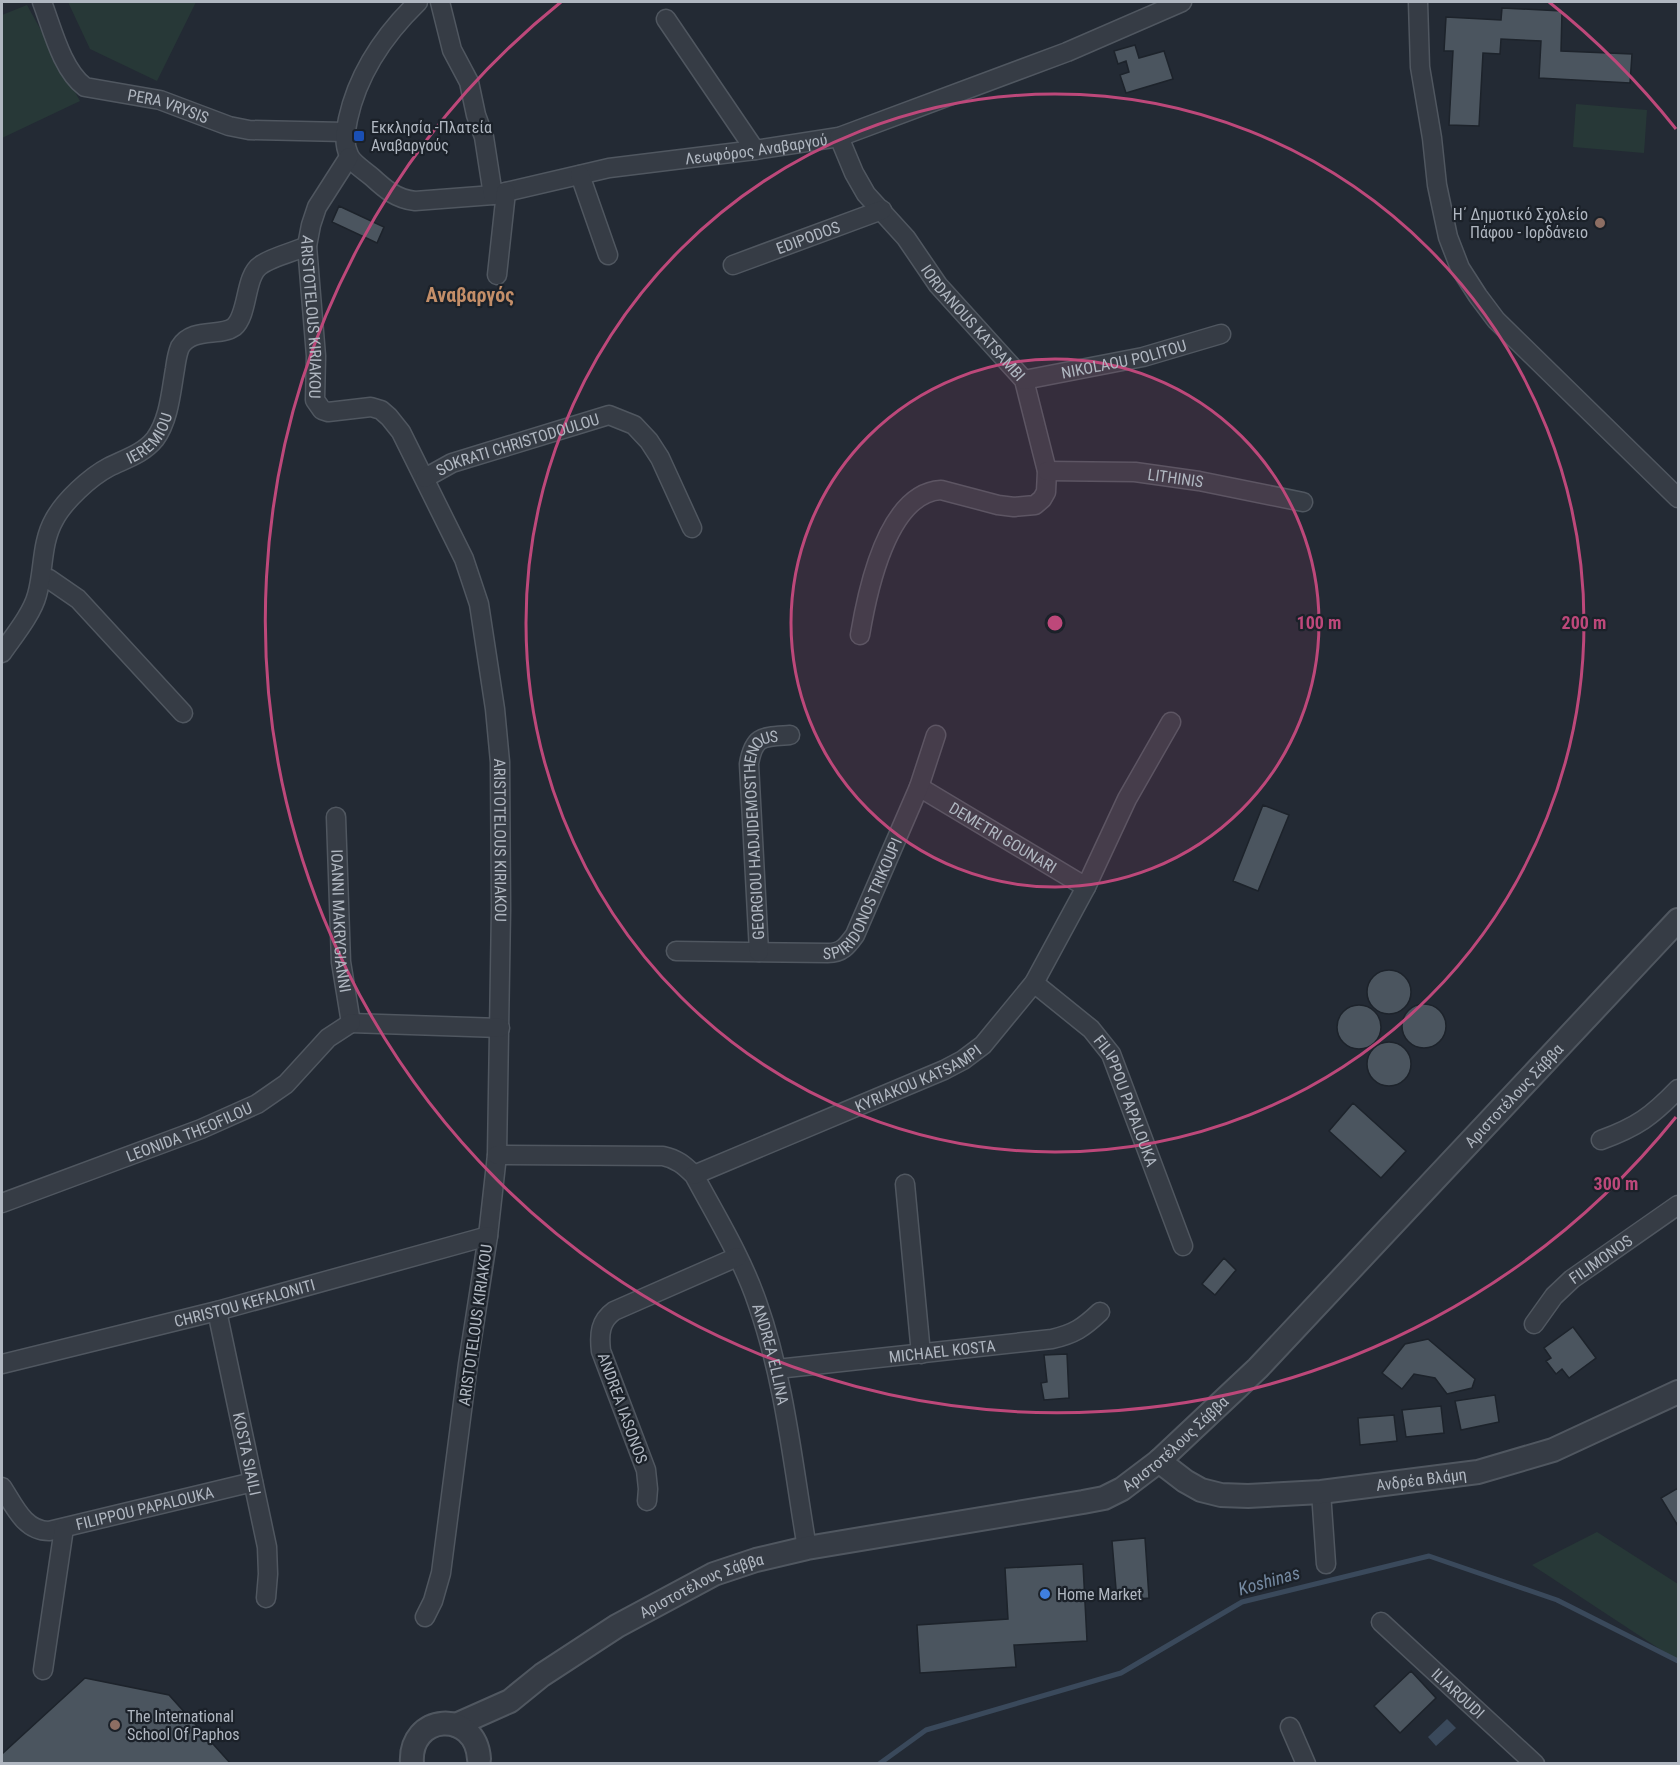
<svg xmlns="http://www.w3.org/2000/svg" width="1680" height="1765" viewBox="0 0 1680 1765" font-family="'Roboto Condensed',sans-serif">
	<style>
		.green { fill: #273837 }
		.water { fill: #3a495b }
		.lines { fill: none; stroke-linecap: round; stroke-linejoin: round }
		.stream { stroke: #3a495b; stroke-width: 5 }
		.building { fill: #4b555f; stroke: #1d232b; stroke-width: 1.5 }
		.minor-casing { stroke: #505760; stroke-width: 21 }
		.tertiary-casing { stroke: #505760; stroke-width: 26 }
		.minor { stroke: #363c45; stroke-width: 18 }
		.tertiary { stroke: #363c45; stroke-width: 22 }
		.ring { fill: none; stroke: #bd487a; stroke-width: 3 }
		.transit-dot { fill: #1a4fb4; stroke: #1b2129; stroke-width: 2 }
		.education-dot { fill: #8d6e63; stroke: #1b2129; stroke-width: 2 }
		.shop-dot { fill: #3f7fe0; stroke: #1b2129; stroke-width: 2 }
		.labels { text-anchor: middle; stroke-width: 4.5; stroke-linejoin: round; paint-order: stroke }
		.street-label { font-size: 16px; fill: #b0b7c1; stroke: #1b2129 }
		.poi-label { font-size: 16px; fill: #b0b7c1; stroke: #1b2129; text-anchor: start }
		.water-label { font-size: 18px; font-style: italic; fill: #7489a1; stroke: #1b2129 }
		.quarter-label { font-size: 20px; font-weight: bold; fill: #c48e68; stroke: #1b2129 }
		.centre { fill: #bd487a; stroke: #1b2129; stroke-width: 3 }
		.ring-label { font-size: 18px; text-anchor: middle; font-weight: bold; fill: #bd487a; stroke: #1b2129; stroke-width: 4.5; stroke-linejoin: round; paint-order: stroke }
	</style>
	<rect width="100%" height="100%" fill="#232a34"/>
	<path class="green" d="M 68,2 L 196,2 L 157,81 L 90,49 Z
		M 27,5 L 80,101 L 2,138 L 2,15 Z
		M 1576,104 L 1647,110 L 1644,153 L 1573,147 Z
		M 1597,1532 L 1678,1584 L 1678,1661 L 1532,1565 Z"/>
	<path class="water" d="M 1447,1719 L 1456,1728 L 1436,1746 L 1428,1737 Z"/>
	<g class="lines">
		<path class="stream" d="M 879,1764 L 926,1730 L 1121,1673 L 1242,1602 L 1429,1556 L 1557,1600 L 1678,1661"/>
	</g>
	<path class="building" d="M 1502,8 L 1562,11 L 1561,51 L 1632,54 L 1630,83 L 1539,78 L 1541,41 L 1501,39 L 1500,54 L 1483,53 L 1479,126 L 1449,125 L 1453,51 L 1444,51 L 1446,17 L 1501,20 Z
		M 1135,45 L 1139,58 L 1164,51 L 1173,79 L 1126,93 L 1120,75 L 1129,72 L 1126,61 L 1118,64 L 1114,51 Z
		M 339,206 L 384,227 L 377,243 L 332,222 Z
		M 1263,805 L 1289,815 L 1258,891 L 1233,881 Z
		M1367 992a22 22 0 1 1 44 0a22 22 0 1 1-44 0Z
		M1402 1026a22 22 0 1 1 44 0a22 22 0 1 1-44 0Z
		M1337 1027a22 22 0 1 1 44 0a22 22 0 1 1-44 0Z
		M1367 1064a22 22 0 1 1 44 0a22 22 0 1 1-44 0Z
		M 1353,1103 L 1406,1151 L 1381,1178 L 1329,1131 Z
		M 1224,1258 L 1236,1270 L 1215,1295 L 1202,1284 Z
		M 1573,1327 L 1596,1358 L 1569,1378 L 1562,1369 L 1556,1374 L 1546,1361 L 1551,1358 L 1544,1348 Z
		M 1428,1339 L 1475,1379 L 1472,1388 L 1447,1394 L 1435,1378 L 1414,1374 L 1402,1389 L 1382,1373 L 1405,1344 Z
		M 1067,1354 L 1069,1398 L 1044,1400 L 1041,1383 L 1047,1382 L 1044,1355 Z
		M 1495,1395 L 1499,1422 L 1461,1430 L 1455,1401 Z
		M 1441,1406 L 1444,1433 L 1406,1437 L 1402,1410 Z
		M 1394,1415 L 1397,1441 L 1360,1445 L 1358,1418 Z
		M 1678,1488 L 1678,1526 L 1661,1498 Z
		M 1145,1538 L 1149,1598 L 1117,1601 L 1112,1541 Z
		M 1083,1564 L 1087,1641 L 1014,1645 L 1016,1667 L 920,1673 L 917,1625 L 1008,1619 L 1005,1568 Z
		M 1411,1671 L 1436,1698 L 1400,1733 L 1374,1706 Z
		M 85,1678 L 169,1695 L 231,1764 L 2,1764 L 2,1754 Z"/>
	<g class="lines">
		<defs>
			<g id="minor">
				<path id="s1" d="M 42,2 C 52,28 62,70 85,87 L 160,100 L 229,126 L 249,130 L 345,132"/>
				<path id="s2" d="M 418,2 C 385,34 358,73 348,119 C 346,130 343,143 349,155 C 352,163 365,171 372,177 C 385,189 396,199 415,201 L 493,195 L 609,168 L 755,150 L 839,137 L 1067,52 L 1182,2"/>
				<path d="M 440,2 L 452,50 L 469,82 L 476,115 L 484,137 L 493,195"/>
				<path d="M 1418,2 L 1420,67 L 1432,138 L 1437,185 L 1448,237 L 1460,268 L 1478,296 L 1496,320 L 1678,498"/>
				<path d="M 666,19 L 755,150"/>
				<path id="s3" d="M 839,137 L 854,173 L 866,194 L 906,238 L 938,285 L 1024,380 L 1047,471 L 1046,492 L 1042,499 L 1035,505 L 1014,507 L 998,505 L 941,490 C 887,493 867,593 860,635"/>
				<path id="s4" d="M 349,157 L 317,207 L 311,225 L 307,246 L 316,356 L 315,400 L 322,410 L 328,412 L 371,407 L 381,410 L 389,417 L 401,432 L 464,559 L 479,604 L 495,709 L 500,762 L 501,909 L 497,1155 L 488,1236 L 468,1364 L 441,1573 L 433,1601 L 425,1617"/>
				<path d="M 580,175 L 608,255"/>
				<path id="s5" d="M 733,265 L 882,210"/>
				<path d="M 497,275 L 506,192"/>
				<path id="s6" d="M 1024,380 L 1143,357 L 1221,334"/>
				<path id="s7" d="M 1047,471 L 1135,472 L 1199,481 L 1303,502"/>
				<path id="s8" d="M 425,478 L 452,463 L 609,415 L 634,425 L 649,441 L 660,458 L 692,528"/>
				<path d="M 41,578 L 49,579 L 78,599 L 183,713"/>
				<path id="s9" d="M 2,653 C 13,637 32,614 37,595 C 44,571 41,543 54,520 C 64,501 90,477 109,467 C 125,459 143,454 155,439 C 169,420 171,392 175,369 C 176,362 177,354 180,347 C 192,327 220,337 234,327 C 249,314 244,276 261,265 C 272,257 294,252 307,246"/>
				<path id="s10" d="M 919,787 L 1086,887"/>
				<path id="s11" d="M 336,817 L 341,962 L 351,1023"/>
				<path id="s12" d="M 676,951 L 828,953 C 842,953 847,946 855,935 L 919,787 L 936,735"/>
				<path id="s13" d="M 759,952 L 749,764 C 754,735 763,737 790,735"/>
				<path id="s14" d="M 1034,983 L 1091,1029 L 1111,1054 L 1183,1246"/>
				<path d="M 351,1023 L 500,1028"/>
				<path d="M 1601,1140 C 1637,1127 1652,1116 1678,1089"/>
				<path id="s15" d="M 497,1155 L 663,1156 C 677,1159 684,1165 694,1175 C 716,1216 742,1258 757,1302 C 785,1381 793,1466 807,1548"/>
				<path id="s16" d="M 694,1175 L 944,1070 L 963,1060 L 983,1045 L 1034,983 L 1086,887 L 1127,799 L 1171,722"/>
				<path d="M 905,1184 L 921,1354"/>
				<path id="s17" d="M 2,1203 L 201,1129 L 257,1104 L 286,1084 L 328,1038 L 351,1023"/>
				<path id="s18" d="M 217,1311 L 267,1547 L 268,1574 L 266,1598"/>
				<path id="s19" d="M 1534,1324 L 1554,1296 L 1572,1279 L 1678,1205"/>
				<path id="s20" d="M 2,1364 L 217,1311 L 488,1236"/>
				<path id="s21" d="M 777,1369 L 1052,1339 C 1074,1334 1083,1328 1100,1312"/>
				<path id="s22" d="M 2,1487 C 14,1505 24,1531 49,1531 L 253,1482"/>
				<path d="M 1321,1492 L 1326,1564"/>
				<path d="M 647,1501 L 648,1489 L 646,1470 L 601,1351 C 599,1334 600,1321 614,1311 L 737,1257"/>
				<path id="s23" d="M 1381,1622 L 1535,1764"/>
				<path d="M 43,1670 L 64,1528"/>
				<path d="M 1290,1727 L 1306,1764"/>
			</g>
			<g id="tertiary">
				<path id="s24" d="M 1159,1461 L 1185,1481 L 1201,1490 L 1221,1495 L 1248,1496 L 1321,1492 L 1478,1472 L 1553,1450 L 1678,1392"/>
				<path id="s25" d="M 456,1725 L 510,1701 L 542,1675 L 617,1626 L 714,1574 L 756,1560 L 807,1548 L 1083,1502 L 1104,1498 L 1122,1489 L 1159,1461 L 1258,1368 L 1678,920"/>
				<path d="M 412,1764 C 408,1713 476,1709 479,1759"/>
			</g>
		</defs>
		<use href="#minor" class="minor-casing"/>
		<use href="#tertiary" class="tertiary-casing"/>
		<use href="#minor" class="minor"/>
		<use href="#tertiary" class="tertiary"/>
	</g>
	<circle cx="1055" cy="623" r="264" fill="#bd487a" fill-opacity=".12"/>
	<g class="ring">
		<circle cx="1055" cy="623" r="264"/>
		<circle cx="1055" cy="623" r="529"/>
		<path d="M1676 1117A793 793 0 1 1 561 2M1549 2A793 793 0 0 1 1676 129"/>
	</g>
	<rect class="transit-dot" x="353" y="130" width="12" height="12" rx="3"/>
	<g class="education-dot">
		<circle cx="1600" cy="223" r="6"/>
		<circle cx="115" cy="1725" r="6"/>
	</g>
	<circle class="shop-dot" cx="1045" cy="1594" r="6"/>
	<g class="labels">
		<g class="street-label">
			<text dy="6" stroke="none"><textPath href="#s1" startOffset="182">PERA VRYSIS</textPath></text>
			<text dy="6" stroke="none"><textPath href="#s2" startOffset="603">Λεωφόρος Αναβαργού</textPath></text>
			<text dy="6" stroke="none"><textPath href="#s5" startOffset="80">EDIPODOS</textPath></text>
			<text dy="6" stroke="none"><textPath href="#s4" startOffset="171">ARISTOTELOUS KIRIAKOU</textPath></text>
			<text dy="6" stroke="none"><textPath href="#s3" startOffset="231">IORDANOUS KATSAMBI</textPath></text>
			<text dy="6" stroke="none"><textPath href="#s6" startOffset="102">NIKOLAOU POLITOU</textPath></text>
			<text dy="6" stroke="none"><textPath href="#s9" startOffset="274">IEREMIOU</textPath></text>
			<text dy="6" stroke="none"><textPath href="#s8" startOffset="99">SOKRATI CHRISTODOULOU</textPath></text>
			<text dy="6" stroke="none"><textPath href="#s7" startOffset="129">LITHINIS</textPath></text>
			<text dy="6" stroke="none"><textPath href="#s10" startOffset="98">DEMETRI GOUNARI</textPath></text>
			<text dy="6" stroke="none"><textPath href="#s4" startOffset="783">ARISTOTELOUS KIRIAKOU</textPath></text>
			<text dy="6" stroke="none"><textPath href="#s13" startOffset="123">GEORGIOU HADJIDEMOSTHENOUS</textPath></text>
			<text dy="6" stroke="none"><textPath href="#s12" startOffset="219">SPIRIDONOS TRIKOUPI</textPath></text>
			<text dy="6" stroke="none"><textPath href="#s11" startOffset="104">IOANNI MAKRYGIANNI</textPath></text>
			<text dy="6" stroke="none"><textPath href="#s16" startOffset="244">KYRIAKOU KATSAMPI</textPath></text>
			<text dy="6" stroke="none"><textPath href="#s25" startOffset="1274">Αριστοτέλους Σάββα</textPath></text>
			<text dy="6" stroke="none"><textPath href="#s14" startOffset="154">FILIPPOU PAPALOUKA</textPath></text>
			<text dy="6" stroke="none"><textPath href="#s17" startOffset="200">LEONIDA THEOFILOU</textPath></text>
			<text dy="6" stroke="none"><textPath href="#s19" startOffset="94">FILIMONOS</textPath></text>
			<text dy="6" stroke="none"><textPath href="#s20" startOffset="250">CHRISTOU KEFALONITI</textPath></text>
			<text transform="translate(475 1325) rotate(-82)" y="6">ARISTOTELOUS KIRIAKOU</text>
			<text dy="6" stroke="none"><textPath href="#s21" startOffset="166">MICHAEL KOSTA</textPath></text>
			<text dy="6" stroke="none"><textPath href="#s15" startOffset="399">ANDREA ELLINA</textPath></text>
			<text transform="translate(623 1408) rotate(70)" y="6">ANDREA IASONOS</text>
			<text dy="6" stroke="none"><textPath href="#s25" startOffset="788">Αριστοτέλους Σάββα</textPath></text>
			<text dy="6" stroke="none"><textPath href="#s18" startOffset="146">KOSTA SIAILI</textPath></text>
			<text dy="6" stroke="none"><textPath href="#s24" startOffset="273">Ανδρέα Βλάμη</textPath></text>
			<text dy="6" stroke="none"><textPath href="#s22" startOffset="166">FILIPPOU PAPALOUKA</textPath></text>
			<text dy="6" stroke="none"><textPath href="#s25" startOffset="284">Αριστοτέλους Σάββα</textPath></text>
			<text dy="6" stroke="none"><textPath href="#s23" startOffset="105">ILIAROUDI</textPath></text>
		</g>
		<g class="poi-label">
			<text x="371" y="133">Εκκλησία -Πλατεία<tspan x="371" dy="18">Αναβαργούς</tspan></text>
			<text x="1588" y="220" text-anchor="end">Η΄ Δημοτικό Σχολείο<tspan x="1588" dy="18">Πάφου - Ιορδάνειο</tspan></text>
			<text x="1057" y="1600">Home Market</text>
			<text x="127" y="1722">The International<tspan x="127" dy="18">School Of Paphos</tspan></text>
		</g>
		<g class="water-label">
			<text transform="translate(1269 1581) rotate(-16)" y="6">Koshinas</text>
		</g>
		<g class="quarter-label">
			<text x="470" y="302">Αναβαργός</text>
		</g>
	</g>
	<circle cx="1055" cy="623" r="9" class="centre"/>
	<g class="ring-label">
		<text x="1319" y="629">100 m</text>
		<text x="1584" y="629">200 m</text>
		<text x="1616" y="1190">300 m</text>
	</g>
	<rect width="1680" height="1765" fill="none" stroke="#b0b7c1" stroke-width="6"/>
</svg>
